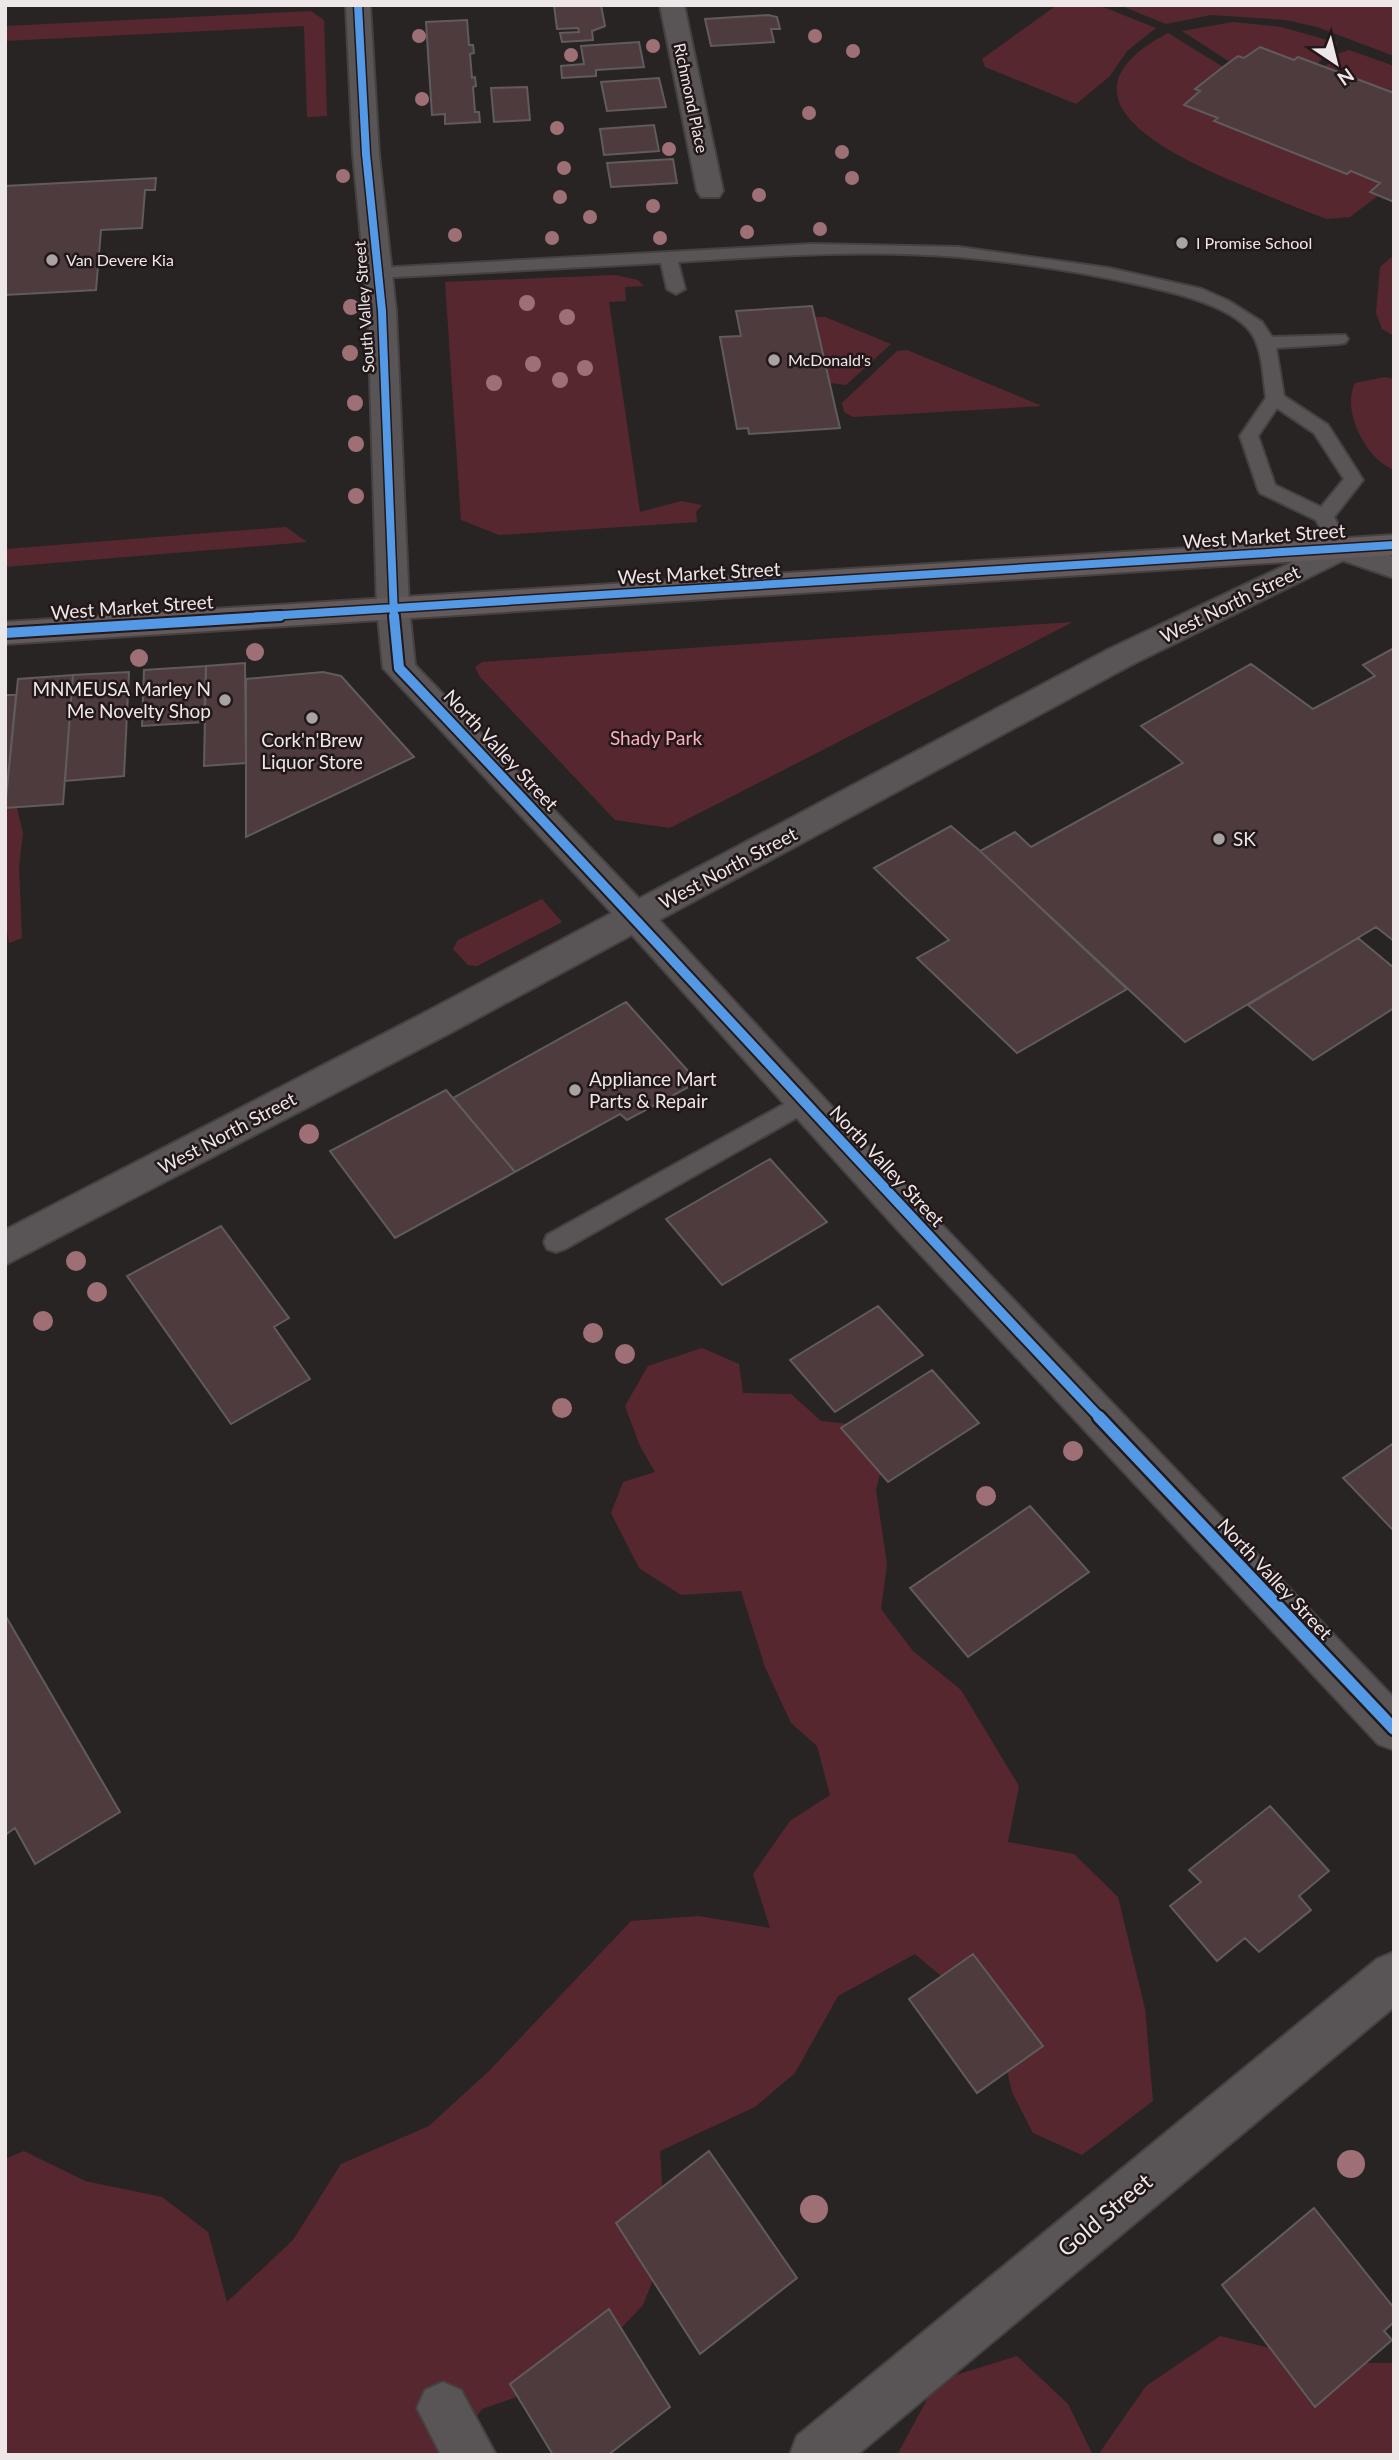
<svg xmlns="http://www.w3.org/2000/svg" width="1399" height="2460" viewBox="0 0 1399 2460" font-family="Lato,sans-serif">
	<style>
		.green { fill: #572730 }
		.building { fill: #4e3b3e; stroke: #605b5c; stroke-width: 2 }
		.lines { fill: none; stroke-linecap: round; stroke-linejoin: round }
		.service-casing { stroke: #464141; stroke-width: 4 }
		.minor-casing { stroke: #464141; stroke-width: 4 }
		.tertiary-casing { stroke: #464141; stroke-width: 4 }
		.primary-casing { stroke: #464141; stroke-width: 4 }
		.service { fill: #595455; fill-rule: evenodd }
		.minor { fill: #595455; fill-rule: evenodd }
		.tertiary { fill: #595455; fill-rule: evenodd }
		.primary { fill: #655a5b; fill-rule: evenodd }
		.cycleway-far2-casing { stroke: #221819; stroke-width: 11 }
		.cycleway-far1-casing { stroke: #221819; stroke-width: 14 }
		.cycleway-casing { stroke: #221819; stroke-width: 17 }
		.cycleway-far2 { stroke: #5399e6; stroke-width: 8 }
		.cycleway-far1 { stroke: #5399e6; stroke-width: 10 }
		.cycleway { stroke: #5399e6; stroke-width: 12 }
		.tree { fill: #9e7076 }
		.poi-dot { fill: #a9a3a3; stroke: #221819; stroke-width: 2.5 }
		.labels { text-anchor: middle; stroke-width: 5; stroke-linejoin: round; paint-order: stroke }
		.far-street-label { font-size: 16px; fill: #eee7e7; stroke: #221819 }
		.far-poi-label { font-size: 16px; fill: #eee7e7; stroke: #221819; text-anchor: start }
		.street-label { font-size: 19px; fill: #eee7e7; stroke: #221819 }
		.poi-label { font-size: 19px; fill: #eee7e7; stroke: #221819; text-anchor: start }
		.park-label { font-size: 19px; fill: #feafba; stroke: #221819 }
		.near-street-label { font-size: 23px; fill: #eee7e7; stroke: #221819 }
	</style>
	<rect width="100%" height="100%" fill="#292424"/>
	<path class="green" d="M 1057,5 L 1098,5 L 1156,28 L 1127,51 L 1110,76 L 1076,104 L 985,67 L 982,59 Z
		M 1119,5 L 1394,5 L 1394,56 L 1317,27 L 1286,20 L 1211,15 L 1166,24 Z
		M 311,11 L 324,20 L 327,116 L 307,117 L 304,26 L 5,41 L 5,26 Z
		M 1233,22 L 1281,27 L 1338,43 L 1317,64 L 1294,60 L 1260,47 L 1244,58 L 1238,56 L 1230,62 L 1182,31 Z
		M 1168,33 L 1223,67 L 1195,88 L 1200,91 L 1185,105 L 1218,118 L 1215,121 L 1346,174 L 1351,171 L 1380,183 L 1370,191 L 1379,195 L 1350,217 L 1327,219 C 1300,210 1274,198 1247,187 C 1182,160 1041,100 1168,33 Z
		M 1349,50 L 1394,66 L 1394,93 L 1325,67 L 1337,54 Z
		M 1394,255 L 1394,336 L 1382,329 L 1376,313 L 1380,267 Z
		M 615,275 L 638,280 L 644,286 L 625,287 L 626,301 L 609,302 L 640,512 L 681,501 L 702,505 L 696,512 L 697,522 L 499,535 L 461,520 L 445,282 Z
		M 814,317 L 825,317 L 891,344 L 846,385 L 830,383 Z
		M 907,350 L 1042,406 L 853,417 L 844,412 L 842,403 L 897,351 Z
		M 1385,377 L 1394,379 L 1394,470 C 1366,459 1341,411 1355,383 Z
		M 286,527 L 307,542 L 5,567 L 5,549 Z
		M 1073,622 L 670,828 L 615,820 L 480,677 L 475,667 L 482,662 Z
		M 5,808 L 17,808 L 23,833 L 19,866 L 22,938 L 9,943 L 5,921 Z
		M 542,899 L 562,922 L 477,966 L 468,965 L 453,949 L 458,940 Z
		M 702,1348 L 739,1364 L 743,1393 L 791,1394 L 821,1421 L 867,1426 L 886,1451 L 876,1490 L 887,1564 L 881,1609 L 913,1651 L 961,1690 L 1019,1786 L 1008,1842 L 1074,1854 L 1118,1897 L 1145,2009 L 1153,2101 L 1082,2155 L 1033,2133 L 1012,2092 L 993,2012 L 954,1987 L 915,1954 L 838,1996 L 795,2073 L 755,2107 L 660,2151 L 666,2247 L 643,2305 L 608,2342 L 562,2381 L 482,2409 L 448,2455 L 5,2455 L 5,2159 L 24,2151 L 85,2181 L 162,2197 L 208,2232 L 227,2302 L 293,2240 L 341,2164 L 429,2126 L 490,2070 L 631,1921 L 699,1916 L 770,1928 L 753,1874 L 790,1821 L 830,1795 L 817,1746 L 791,1723 L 765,1667 L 741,1591 L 681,1595 L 639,1568 L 611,1513 L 623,1482 L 655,1472 L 640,1446 L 625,1406 L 648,1366 Z
		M 1220,2336 L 1333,2363 L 1394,2363 L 1394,2455 L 1098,2455 L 1146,2386 Z
		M 1017,2356 L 1068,2404 L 1093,2455 L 897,2455 L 937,2381 Z"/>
	<path class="building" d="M 554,5 L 601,5 L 605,26 L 592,31 L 593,40 L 562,42 L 560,33 L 579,32 L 578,28 L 557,29 Z
		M 768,15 L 777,17 L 780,29 L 771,29 L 774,42 L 711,46 L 705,19 Z
		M 467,20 L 469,45 L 473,45 L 474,53 L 470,54 L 472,78 L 475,77 L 476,86 L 473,87 L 475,112 L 479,112 L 480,122 L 445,124 L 445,114 L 432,115 L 426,22 Z
		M 639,42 L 644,67 L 596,70 L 596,76 L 562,78 L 561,66 L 584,64 L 581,46 Z
		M 1260,47 L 1294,60 L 1298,57 L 1394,93 L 1394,202 L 1370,192 L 1380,183 L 1351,171 L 1347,174 L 1214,121 L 1218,118 L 1184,105 L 1200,91 L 1195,89 L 1223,67 L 1238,56 L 1244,58 Z
		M 659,78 L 666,107 L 607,111 L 601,82 Z
		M 527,87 L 530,120 L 494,122 L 491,88 Z
		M 654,125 L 659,151 L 604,155 L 600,129 Z
		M 673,159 L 677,183 L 611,187 L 607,163 Z
		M 156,178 L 155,190 L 145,190 L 142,228 L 101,230 L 96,290 L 5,295 L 5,186 Z
		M 812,306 L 840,428 L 749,434 L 748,428 L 737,429 L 720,337 L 741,336 L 736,311 Z
		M 1394,648 L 1394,941 L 1376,927 L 1185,1042 L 980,851 L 1015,832 L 1031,847 L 1183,763 L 1141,726 L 1251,664 L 1313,709 L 1375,676 L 1363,665 Z
		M 245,663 L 246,763 L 204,766 L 206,666 Z
		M 206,666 L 204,722 L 142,726 L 144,670 Z
		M 129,672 L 124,776 L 65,781 L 73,675 Z
		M 323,672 L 341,676 L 414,757 L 246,837 L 246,679 Z
		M 73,675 L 63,804 L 5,808 L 18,679 Z
		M 5,695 L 16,695 L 5,808 Z
		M 951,826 L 980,851 L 1127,989 L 1017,1053 L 917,958 L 949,940 L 874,868 Z
		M 1358,938 L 1394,968 L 1394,1008 L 1313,1060 L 1248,1005 Z
		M 626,1002 L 698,1082 L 627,1120 L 620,1114 L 515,1172 L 453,1098 Z
		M 446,1090 L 515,1172 L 395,1238 L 330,1151 Z
		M 770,1159 L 827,1222 L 722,1285 L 666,1219 Z
		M 221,1226 L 289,1318 L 274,1327 L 310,1379 L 231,1424 L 127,1276 Z
		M 878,1306 L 923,1355 L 835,1412 L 790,1360 Z
		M 932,1370 L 979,1423 L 888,1482 L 841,1428 Z
		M 1394,1443 L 1394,1531 L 1343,1478 Z
		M 1030,1506 L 1089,1572 L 968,1657 L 910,1588 Z
		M 5,1615 L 120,1812 L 35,1864 L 15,1828 L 5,1835 Z
		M 1270,1806 L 1329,1871 L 1299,1896 L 1311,1910 L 1259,1952 L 1245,1938 L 1217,1961 L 1170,1906 L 1201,1882 L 1189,1870 Z
		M 973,1954 L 1043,2046 L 977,2093 L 909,1999 Z
		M 709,2151 L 797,2278 L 700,2354 L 616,2223 Z
		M 1314,2208 L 1394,2308 L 1394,2322 L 1384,2331 L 1392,2340 L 1315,2407 L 1222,2285 Z
		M 609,2309 L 670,2407 L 608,2455 L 553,2455 L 510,2384 Z"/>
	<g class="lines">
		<defs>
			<path id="service" d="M 812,244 L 959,247 L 1109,268 L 1202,289 L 1229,301 L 1262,322 L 1272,337 L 1345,335 L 1348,339 L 1345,343 L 1339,344 L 1276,348 L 1284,396 L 1328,425 L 1363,480 L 1334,517 L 1351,549 L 1348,553 L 1334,553 L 1316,520 L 1260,493 L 1258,489 L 1240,436 L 1266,398 C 1263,378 1263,348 1250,331 C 1230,306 1179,294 1149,287 C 1088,273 1023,263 960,257 C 866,249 771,256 678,262 L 685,289 L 676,294 L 667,289 L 661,263 L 378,278 L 369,273 L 378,268 ZM 1277,408 L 1314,433 L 1344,479 L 1321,507 L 1275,485 L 1258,436 Z
				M 804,1093 L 812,1095 L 816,1102 L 812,1109 L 565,1249 L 556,1252 L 547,1249 L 544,1242 L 547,1235 Z"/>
			<path id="minor" d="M 346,5 L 370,5 L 379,154 L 396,311 L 409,607 L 415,665 L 648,908 L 922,1204 L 1394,1698 L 1394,1750 L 1378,1744 L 894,1226 L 624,926 L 383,668 L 377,607 L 368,311 L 353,154 Z
				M 660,5 L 684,5 L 723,191 L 719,197 L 701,197 L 697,191 Z
				M 1341,539 L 1394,557 L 1394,578 L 1330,556 L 1326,549 L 1330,542 Z
				M 1394,1952 L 1394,2007 L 857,2455 L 790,2455 L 797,2436 L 1377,1959 Z
				M 443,2382 L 461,2390 L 496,2455 L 441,2455 L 417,2408 L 425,2390 Z"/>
			<path id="tertiary" d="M 1341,539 L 1352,542 L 1356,549 L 1352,556 L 1131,665 L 450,1033 L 5,1265 L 5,1230 L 424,1013 L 1109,649 Z"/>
			<path id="primary" d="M 1394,535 L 1394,555 L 5,644 L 5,622 Z"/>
		</defs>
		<use href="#service" class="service-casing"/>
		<use href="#minor" class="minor-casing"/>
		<use href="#tertiary" class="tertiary-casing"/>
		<use href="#primary" class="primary-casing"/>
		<use href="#service" class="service"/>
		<use href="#minor" class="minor"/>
		<use href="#tertiary" class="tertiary"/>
		<use href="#primary" class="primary"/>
		<defs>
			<path id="cycleway-far2" d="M 358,5 L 366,154 L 382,311 L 394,617
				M 252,617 L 1394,545"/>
			<path id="cycleway-far1" d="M 394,616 L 399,668 C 635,916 865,1170 1101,1419
				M 5,633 L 280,616"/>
			<path id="cycleway" d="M 1099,1417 L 1394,1729"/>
		</defs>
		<use href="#cycleway-far2" class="cycleway-far2-casing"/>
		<use href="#cycleway-far1" class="cycleway-far1-casing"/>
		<use href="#cycleway" class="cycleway-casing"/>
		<use href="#cycleway-far2" class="cycleway-far2"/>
		<use href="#cycleway-far1" class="cycleway-far1"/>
		<use href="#cycleway" class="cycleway"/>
	</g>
	<g class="tree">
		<circle cx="419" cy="36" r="7"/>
		<circle cx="815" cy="36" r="7"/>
		<circle cx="653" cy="46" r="7"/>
		<circle cx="853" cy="51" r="7"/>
		<circle cx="571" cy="55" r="7"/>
		<circle cx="422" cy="99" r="7"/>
		<circle cx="809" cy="113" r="7"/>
		<circle cx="557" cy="128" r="7"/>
		<circle cx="669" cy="149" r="7"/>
		<circle cx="842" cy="152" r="7"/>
		<circle cx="564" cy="168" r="7"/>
		<circle cx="343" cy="176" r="7"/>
		<circle cx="852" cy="178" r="7"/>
		<circle cx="759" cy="195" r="7"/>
		<circle cx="560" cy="197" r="7"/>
		<circle cx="653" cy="206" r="7"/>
		<circle cx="590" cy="217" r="7"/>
		<circle cx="820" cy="229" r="7"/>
		<circle cx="747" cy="232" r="7"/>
		<circle cx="455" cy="235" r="7"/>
		<circle cx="552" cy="238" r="7"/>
		<circle cx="660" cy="238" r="7"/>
		<circle cx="527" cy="303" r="8"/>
		<circle cx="351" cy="307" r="8"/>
		<circle cx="567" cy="317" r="8"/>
		<circle cx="350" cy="353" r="8"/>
		<circle cx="533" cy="364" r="8"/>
		<circle cx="585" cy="368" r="8"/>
		<circle cx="560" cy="380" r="8"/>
		<circle cx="494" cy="383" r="8"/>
		<circle cx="355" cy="403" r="8"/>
		<circle cx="356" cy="444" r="8"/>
		<circle cx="356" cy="496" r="8"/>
		<circle cx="255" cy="652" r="9"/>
		<circle cx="139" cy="658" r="9"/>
		<circle cx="309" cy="1134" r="10"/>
		<circle cx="76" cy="1261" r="10"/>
		<circle cx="97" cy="1292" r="10"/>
		<circle cx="43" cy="1321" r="10"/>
		<circle cx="593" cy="1333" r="10"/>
		<circle cx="625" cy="1354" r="10"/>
		<circle cx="562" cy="1408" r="10"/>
		<circle cx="1073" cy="1451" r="10"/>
		<circle cx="986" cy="1496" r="10"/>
		<circle cx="1351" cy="2164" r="14"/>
		<circle cx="814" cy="2209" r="14"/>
	</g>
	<g class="poi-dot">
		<circle cx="1182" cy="243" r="7"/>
		<circle cx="52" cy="260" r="7"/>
		<circle cx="774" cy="360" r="7"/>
		<circle cx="225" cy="700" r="7"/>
		<circle cx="312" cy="718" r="7"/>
		<circle cx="1219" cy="839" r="7"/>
		<circle cx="575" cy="1090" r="7"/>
	</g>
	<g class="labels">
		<g class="far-street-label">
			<text transform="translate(691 98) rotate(78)" y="6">Richmond Place</text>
			<text transform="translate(364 307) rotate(-94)" y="6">South Valley Street</text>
		</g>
		<g class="far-poi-label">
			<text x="1196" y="249">I Promise School</text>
			<text x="66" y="266">Van Devere Kia</text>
			<text x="788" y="366">McDonald's</text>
		</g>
		<g class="street-label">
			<text transform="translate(1264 536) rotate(-4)" y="7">West Market Street</text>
			<text transform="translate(699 573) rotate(-3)" y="7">West Market Street</text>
			<text transform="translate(1230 604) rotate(-26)" y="7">West North Street</text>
			<text transform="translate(132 607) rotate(-4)" y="7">West Market Street</text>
			<text transform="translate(501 750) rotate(47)" y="7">North Valley Street</text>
			<text transform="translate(728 868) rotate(-28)" y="7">West North Street</text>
			<text transform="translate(227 1133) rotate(-28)" y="7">West North Street</text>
			<text transform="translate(887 1166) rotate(47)" y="7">North Valley Street</text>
			<text transform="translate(1275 1579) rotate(47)" y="7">North Valley Street</text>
		</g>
		<g class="poi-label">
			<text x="211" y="696" text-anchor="end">MNMEUSA Marley N<tspan x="211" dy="22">Me Novelty Shop</tspan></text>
			<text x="312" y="747" text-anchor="middle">Cork'n'Brew<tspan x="312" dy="22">Liquor Store</tspan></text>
			<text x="1233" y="846">SK</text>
			<text x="589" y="1086">Appliance Mart<tspan x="589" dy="22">Parts &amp; Repair</tspan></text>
		</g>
		<g class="park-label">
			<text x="656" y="745">Shady Park</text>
		</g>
		<g class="near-street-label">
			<text transform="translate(1105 2215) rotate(-40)" y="8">Gold Street</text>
		</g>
	</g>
	<rect width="1399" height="2460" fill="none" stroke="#eee7e7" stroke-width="14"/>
	<g transform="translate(1336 63) rotate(145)" stroke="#221819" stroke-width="5" paint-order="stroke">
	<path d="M0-5L12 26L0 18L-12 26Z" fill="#eee7e7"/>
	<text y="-10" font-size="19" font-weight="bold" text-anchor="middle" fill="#eee7e7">N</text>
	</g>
</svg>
